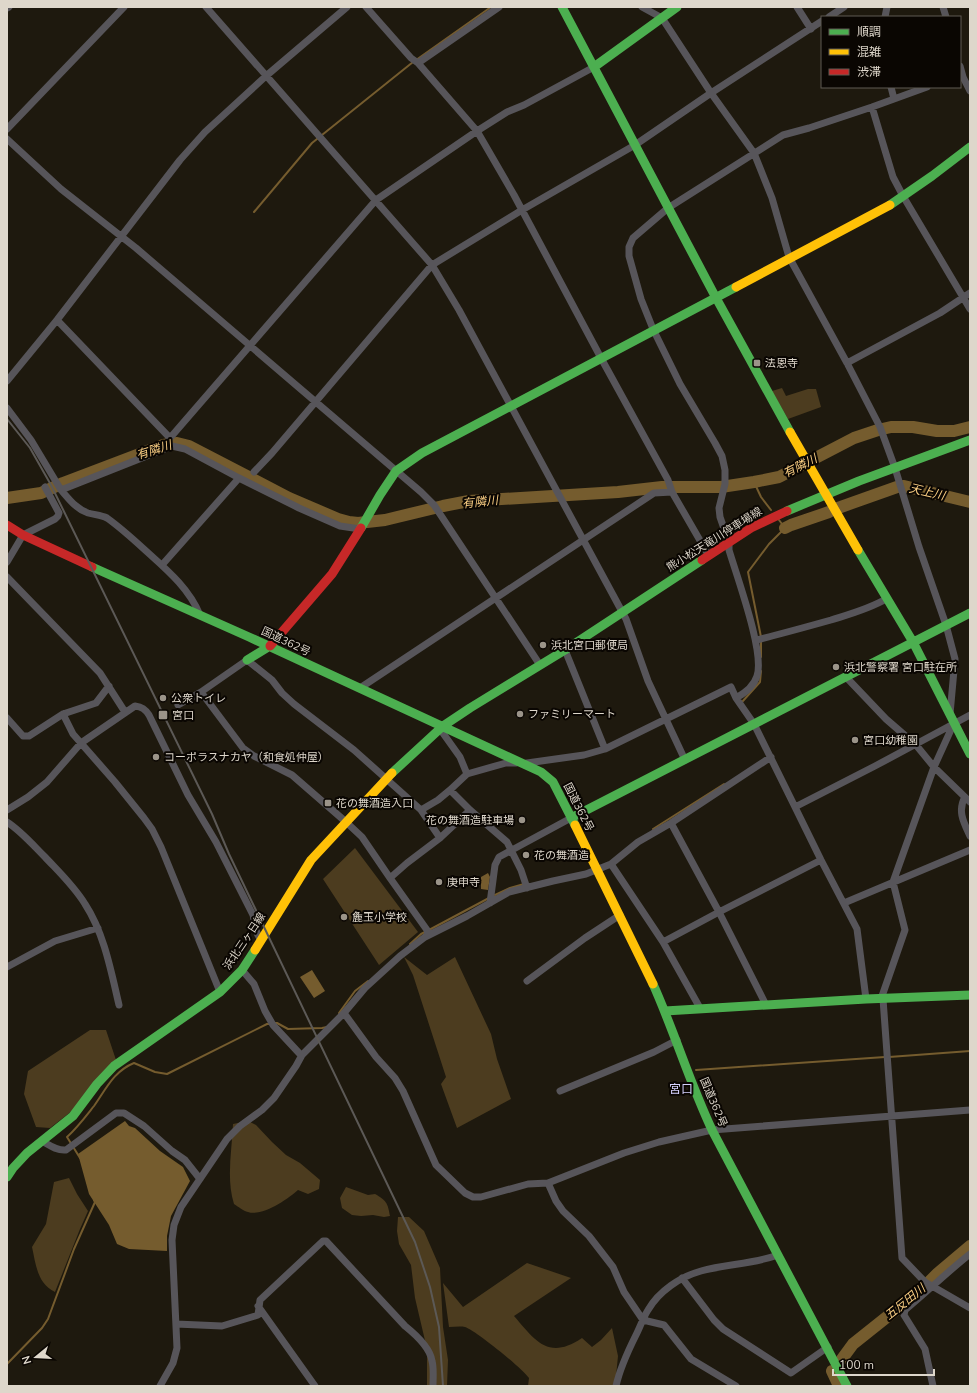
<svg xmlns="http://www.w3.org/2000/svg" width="977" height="1393" viewBox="0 0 977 1393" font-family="'Nunito Sans','Noto Sans JP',sans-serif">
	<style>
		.green { fill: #4c3c1f }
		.water { fill: #755c2e }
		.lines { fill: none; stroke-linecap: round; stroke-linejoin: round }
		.stream { stroke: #755c2e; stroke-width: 2 }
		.river { stroke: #755c2e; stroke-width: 12 }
		.street { stroke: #57555a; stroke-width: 7 }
		.fast { stroke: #4caf50; stroke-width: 9 }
		.slow { stroke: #ffc107; stroke-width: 9 }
		.jam { stroke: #c62828; stroke-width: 9 }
		.rail { stroke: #5c5956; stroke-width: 2 }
		.poi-dot { fill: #9b9489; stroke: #0a0602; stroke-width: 1.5 }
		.labels { text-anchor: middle; stroke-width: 4; stroke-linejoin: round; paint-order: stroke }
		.poi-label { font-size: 11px; fill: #ded7cb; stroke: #0a0602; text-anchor: start }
		.street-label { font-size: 11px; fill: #ded7cb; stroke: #0a0602 }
		.water-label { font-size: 12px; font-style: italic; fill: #face83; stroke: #0a0602 }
		.neighbourhood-label { font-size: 12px; fill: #d3cffb; stroke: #0a0602 }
	</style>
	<rect width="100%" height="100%" fill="#1e190e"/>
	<path class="green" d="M 782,388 L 786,396 L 808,389 L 816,389 L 821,407 L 788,419 L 772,391 Z
		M 355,848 L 418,932 L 379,965 L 323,879 Z
		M 404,957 L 427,975 L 455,957 L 491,1034 L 497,1059 L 511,1099 L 457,1128 L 441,1084 L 446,1077 L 413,975 Z
		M 90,1030 L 106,1030 L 116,1060 L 86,1100 L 50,1128 L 36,1127 L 24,1094 L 28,1071 Z
		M 248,1121 L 256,1125 L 272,1142 L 286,1155 L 300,1163 L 320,1180 L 319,1189 L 308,1194 L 298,1190 C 288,1199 262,1217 248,1212 C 243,1211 239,1207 234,1204 C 226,1179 232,1150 233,1124 Z
		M 69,1178 L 77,1194 L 88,1211 L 80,1229 L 55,1292 C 37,1283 36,1265 32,1247 L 46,1224 L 54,1182 Z
		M 346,1187 L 368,1195 L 375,1194 C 386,1200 388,1203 390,1216 L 384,1217 L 373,1215 L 361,1216 L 352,1215 L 342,1208 L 340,1198 Z
		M 398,1217 L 409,1217 L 424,1231 L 440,1268 L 443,1327 L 448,1360 L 447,1386 L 427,1386 L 427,1349 L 415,1298 L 411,1265 L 399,1244 L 397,1231 Z
		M 527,1263 L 571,1278 L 514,1316 C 535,1340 548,1361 582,1338 L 592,1347 L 601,1340 L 612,1328 L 618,1356 L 615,1386 L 528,1386 L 529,1378 C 522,1368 475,1330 465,1327 C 460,1326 454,1327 449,1327 L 443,1283 L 463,1307 Z"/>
	<path class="water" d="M 488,873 L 490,877 L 488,890 L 481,889 L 481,877 Z
		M 312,970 L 325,991 L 314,998 L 300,977 Z
		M 125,1121 L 129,1126 L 135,1128 L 160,1151 L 183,1167 L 190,1181 L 171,1216 L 167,1236 L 167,1251 L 129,1249 L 117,1244 L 109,1225 L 89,1194 L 78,1154 Z"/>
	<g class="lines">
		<path class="stream" d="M 416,60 L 491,7
			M 254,212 L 312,143 L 413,62
			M 754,482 L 761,497 L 771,510
			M 761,637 L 748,572 L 769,544 L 785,528 L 779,520
			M 761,641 L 761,657
			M 742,702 L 760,682 L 761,671
			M 653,829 L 724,784
			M 495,895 L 510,888 L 524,884
			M 429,930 L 489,898
			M 410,944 L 421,934 L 425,932
			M 339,1013 L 355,991 L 368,981
			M 275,1023 L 277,1023 L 288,1029 L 322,1028 L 327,1027
			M 889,1057 L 970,1051
			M 696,1070 L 885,1057
			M 80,1158 L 67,1137 C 77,1128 86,1116 94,1106 C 106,1089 114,1071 134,1063 L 155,1072 L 167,1074 L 267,1024 L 271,1024
			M 7,1364 L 42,1328 L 48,1319 L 74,1249 L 95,1202 L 94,1200"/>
		<path class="river" d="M 7,498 L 41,493 L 63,483 L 163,445 L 177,443 L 189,446 L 289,498 L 338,519 L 349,522 L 358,523 L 385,520 L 443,506 L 469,501 L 618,492 L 662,487 L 721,487 L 754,482 L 779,477 L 854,438 L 878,430 L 891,427 L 913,427 L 937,431 L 954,431 L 970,427
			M 838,508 L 897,487 L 904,486 L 970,502
			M 785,528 L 791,525 L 829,512
			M 842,1359 L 853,1344 L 922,1289 L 938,1273 L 970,1246
			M 832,1371 L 839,1386"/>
		<path class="street" d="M 206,7 L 432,265 L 459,310 L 626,619 L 648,681 L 685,760
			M 366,7 L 411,58 L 418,63 L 477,131 L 514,195 L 601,358 L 668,480 L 672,492 L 709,556
			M 642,7 L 662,18 L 711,93 L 754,153 L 772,198 L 789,257 L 847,363 L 880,427 L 895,468 L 919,547 L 946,625 L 955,659 L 950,714
			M 797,7 L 811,29
			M 943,7 L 946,17
			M 7,8 L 9,7
			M 829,17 L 844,7
			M 885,17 L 887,7
			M 418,63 L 499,7
			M 960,66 L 963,77 L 970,91
			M 891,87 L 894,99
			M 872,107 L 893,177 L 903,196 L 970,309
			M 7,129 L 124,7
			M 7,139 L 61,189 L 136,248 L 421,492 L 434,505 L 540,665
			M 57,320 L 170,438 L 376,200 L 477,131 L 507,112 L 524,105 L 594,67
			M 847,363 L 940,313 L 970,293
			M 7,381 L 57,320 L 180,160 L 205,132 L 266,76 L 347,7
			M 7,408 L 31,440 L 61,490
			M 254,472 L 272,453 L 432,265 L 522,210 L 635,145 L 711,93 L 822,21
			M 7,562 L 23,535 L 55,519 L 58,516 L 59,513 L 45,487
			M 162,565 L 239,478
			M 7,577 L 100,673 L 125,712
			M 200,615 C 189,588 166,569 145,550 C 133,539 121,528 107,518 C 101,515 95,515 88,513 C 76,509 69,499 61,490 L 172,446 L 185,449 L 239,478 L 299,508 L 340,526 L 360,529
			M 756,640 C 781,634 806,627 831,620 C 850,614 869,609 886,599
			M 565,650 L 605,749
			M 846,677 L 886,719 L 916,745 L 934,767 L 970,802
			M 360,688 L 654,493 L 672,492
			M 201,692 L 243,748 L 254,756 L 292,775 L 346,822 L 362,837 L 390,878
			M 736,698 C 745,693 754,686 757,676 C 765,653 737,577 729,550 L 729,543 L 720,517 L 719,508 L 725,484 L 725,470 L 722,456 L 715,443 L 680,384 L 653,329 L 641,299 L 629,256 L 629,247 L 633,238 L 668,208 L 783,135 L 809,128 L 872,107 L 927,87
			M 178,705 L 201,692 L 247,660 L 272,680 L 282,693 L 294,704 L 354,750 L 421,810 L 438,800 L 450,790 L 470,810 L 507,842 L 521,870 L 527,888
			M 63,714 L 73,734 L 115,782 L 144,818 L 152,829 L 161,847 L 220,992
			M 7,718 L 23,736 L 29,736 L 63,714 L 96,703 L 109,686
			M 440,729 L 460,757 L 467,774
			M 527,763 L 584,755 L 605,749 L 731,687 L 736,698 L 754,724 L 795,807 L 875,766 L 970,715
			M 450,790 L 467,774 L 506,763 L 516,763
			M 965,797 C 957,811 964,823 970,836
			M 795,807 L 821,860 L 857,929 L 866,999
			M 7,810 L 28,797 L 47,782 L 81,743 L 135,706 C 142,707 145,709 149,715 L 188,795 L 216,842 L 253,915 C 255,923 255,934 261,939
			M 421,810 L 440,838
			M 7,822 C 21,831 33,845 45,857 C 59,872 74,886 85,904 C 104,933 111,971 119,1005
			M 671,823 L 719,912 L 766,1005
			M 611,864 L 663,942
			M 490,903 L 495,865 L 499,857 L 571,818
			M 844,903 L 970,850
			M 428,935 L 427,930 L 390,878 L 407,863 L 440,838 L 470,810
			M 7,967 L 55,941 L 98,928
			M 242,970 L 254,984 L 265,1011 L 273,1025 L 299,1053 L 302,1055
			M 527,981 L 585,938 L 620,915
			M 881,999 L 905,930 L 893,882 L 934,767 L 954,723
			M 883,999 L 902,1258 L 925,1282 L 970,1308
			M 700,1008 L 663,942 L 719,912 L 821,860
			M 344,1013 L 376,1057 L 395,1078 L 403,1091 L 436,1165 L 465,1193 L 473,1197 L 481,1197 L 528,1184 L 548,1183 L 624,1153 L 659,1142 L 712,1130 L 970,1110
			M 560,1091 L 654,1052 L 677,1040
			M 42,1141 C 49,1145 57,1151 66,1150 L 116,1113 L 124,1113 L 144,1126 L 172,1151 L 185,1160 L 200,1179
			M 548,1183 L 556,1201 L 563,1211 L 589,1236 L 613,1267 L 624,1292 L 643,1320 L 664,1325 L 691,1359 L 736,1386
			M 682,1278 L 714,1320 L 723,1329 L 791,1373 L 828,1347
			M 258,1306 L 315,1386
			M 176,1324 L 222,1326 L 255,1316 L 258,1315 L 260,1300 L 323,1241 L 326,1241 L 405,1326 C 415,1334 430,1347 432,1361 C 434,1368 433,1378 433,1386
			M 160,1386 L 173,1363 L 177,1348 L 172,1240 L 174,1225 L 181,1207 L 227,1139 L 240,1126 L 262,1110 L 274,1098 L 296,1066 L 302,1055 L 344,1013 L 365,988 L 400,956 L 425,937 L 467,916 L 509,892 L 553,881 L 586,874 L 611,864 L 638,842 L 671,823 L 771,757
			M 616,1386 C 620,1368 628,1351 636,1335 C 640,1327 643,1318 648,1310 C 659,1291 680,1277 701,1271 C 727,1264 753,1264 778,1255
			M 933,1386 L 925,1349 L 904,1315 L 905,1310 C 927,1292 947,1272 970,1254"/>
		<path class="fast" d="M 562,7 L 715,296 L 790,432
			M 594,67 L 677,7
			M 890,205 L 932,176 L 970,147
			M 787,511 L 859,481 L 970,440
			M 361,528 L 380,495 L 396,471 L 422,453 L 736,287
			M 858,550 L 913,642 L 970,754
			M 92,567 L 249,637 L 541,772 L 553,782 L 575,825
			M 247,660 L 270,646
			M 443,726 L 470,708 L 565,650 L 702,560
			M 392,773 L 443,726
			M 571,818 L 970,613
			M 653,984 C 675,1033 690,1084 713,1132 L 847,1386
			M 665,1011 L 866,999 L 970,995
			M 7,1177 L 13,1168 L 27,1153 L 73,1116 L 97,1084 L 114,1066 L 220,992 L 242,970 L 255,950"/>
		<path class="slow" d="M 736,287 L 890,205
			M 790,432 L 858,550
			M 575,825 L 653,984
			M 255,950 L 311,860 L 392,773"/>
		<path class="jam" d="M 7,525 L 23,535 L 92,567
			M 702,560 L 751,528 L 787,511
			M 270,646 L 332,574 L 361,528"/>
		<path class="rail" d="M 7,419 L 30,448 L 51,485 L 212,814 L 229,854 L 415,1242 L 430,1287 L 439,1327 L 443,1386"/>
	</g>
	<g class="poi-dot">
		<rect x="753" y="359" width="8" height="8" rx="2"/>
		<circle cx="543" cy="645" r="4"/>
		<circle cx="836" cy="667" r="4"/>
		<circle cx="163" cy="698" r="4"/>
		<circle cx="520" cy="714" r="4"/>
		<rect x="158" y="710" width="10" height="10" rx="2"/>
		<circle cx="855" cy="740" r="4"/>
		<circle cx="156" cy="757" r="4"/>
		<rect x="324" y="799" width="8" height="8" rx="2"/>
		<circle cx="522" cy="820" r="4"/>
		<circle cx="526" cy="855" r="4"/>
		<circle cx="439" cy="882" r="4"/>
		<circle cx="344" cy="917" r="4"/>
	</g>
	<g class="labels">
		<g class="poi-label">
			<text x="765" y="367">法恩寺</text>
			<text x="551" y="649">浜北宮口郵便局</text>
			<text x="844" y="671">浜北警察署 宮口駐在所</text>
			<text x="171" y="702">公衆トイレ</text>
			<text x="528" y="718">ファミリーマート</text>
			<text x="172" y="719">宮口</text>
			<text x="863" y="744">宮口幼稚園</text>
			<text x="164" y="761">コーポラスナカヤ（和食処仲屋）</text>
			<text x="336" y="807">花の舞酒造入口</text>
			<text x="514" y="824" text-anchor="end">花の舞酒造駐車場</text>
			<text x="534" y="859">花の舞酒造</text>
			<text x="447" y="886">庚申寺</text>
			<text x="352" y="921">麁玉小学校</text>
		</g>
		<g class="street-label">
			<text transform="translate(714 539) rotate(-32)" y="4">熊小松天竜川停車場線</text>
			<text transform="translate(286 641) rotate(25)" y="4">国道362号</text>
			<text transform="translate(579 807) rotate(63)" y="4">国道362号</text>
			<text transform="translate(244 941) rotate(-56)" y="4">浜北三ヶ日線</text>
			<text transform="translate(714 1102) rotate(67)" y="4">国道362号</text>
		</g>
		<g class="water-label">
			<text transform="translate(154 450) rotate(-18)" y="4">有隣川</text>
			<text transform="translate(800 466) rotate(-27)" y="4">有隣川</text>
			<text transform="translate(927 492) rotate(13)" y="4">天上川</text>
			<text transform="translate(480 502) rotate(-6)" y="4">有隣川</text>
			<text transform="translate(905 1302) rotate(-39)" y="4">五反田川</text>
		</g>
		<g class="neighbourhood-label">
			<text x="681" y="1093">宮口</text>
		</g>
	</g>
	<rect width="977" height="1393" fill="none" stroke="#ded7cb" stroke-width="16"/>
	<rect x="821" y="16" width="140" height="72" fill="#0a0602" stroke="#5f5a52"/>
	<rect x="829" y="29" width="20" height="6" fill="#4caf50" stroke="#5f5a52"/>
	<text x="857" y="36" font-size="12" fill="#ded7cb">順調</text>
	<rect x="829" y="49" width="20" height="6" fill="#ffc107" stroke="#5f5a52"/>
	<text x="857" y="56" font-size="12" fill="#ded7cb">混雑</text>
	<rect x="829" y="69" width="20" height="6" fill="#c62828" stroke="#5f5a52"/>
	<text x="857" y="76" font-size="12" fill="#ded7cb">渋滞</text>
	<g transform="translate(36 1357) rotate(252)" stroke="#0a0602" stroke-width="3" paint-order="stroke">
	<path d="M0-3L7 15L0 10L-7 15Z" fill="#ded7cb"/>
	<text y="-6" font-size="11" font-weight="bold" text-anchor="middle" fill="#ded7cb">N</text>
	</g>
	<path d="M833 1369v6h101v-6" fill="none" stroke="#ded7cb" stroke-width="2"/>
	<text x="839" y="1369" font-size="12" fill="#ded7cb" stroke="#0a0602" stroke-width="3" paint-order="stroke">100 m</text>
</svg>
